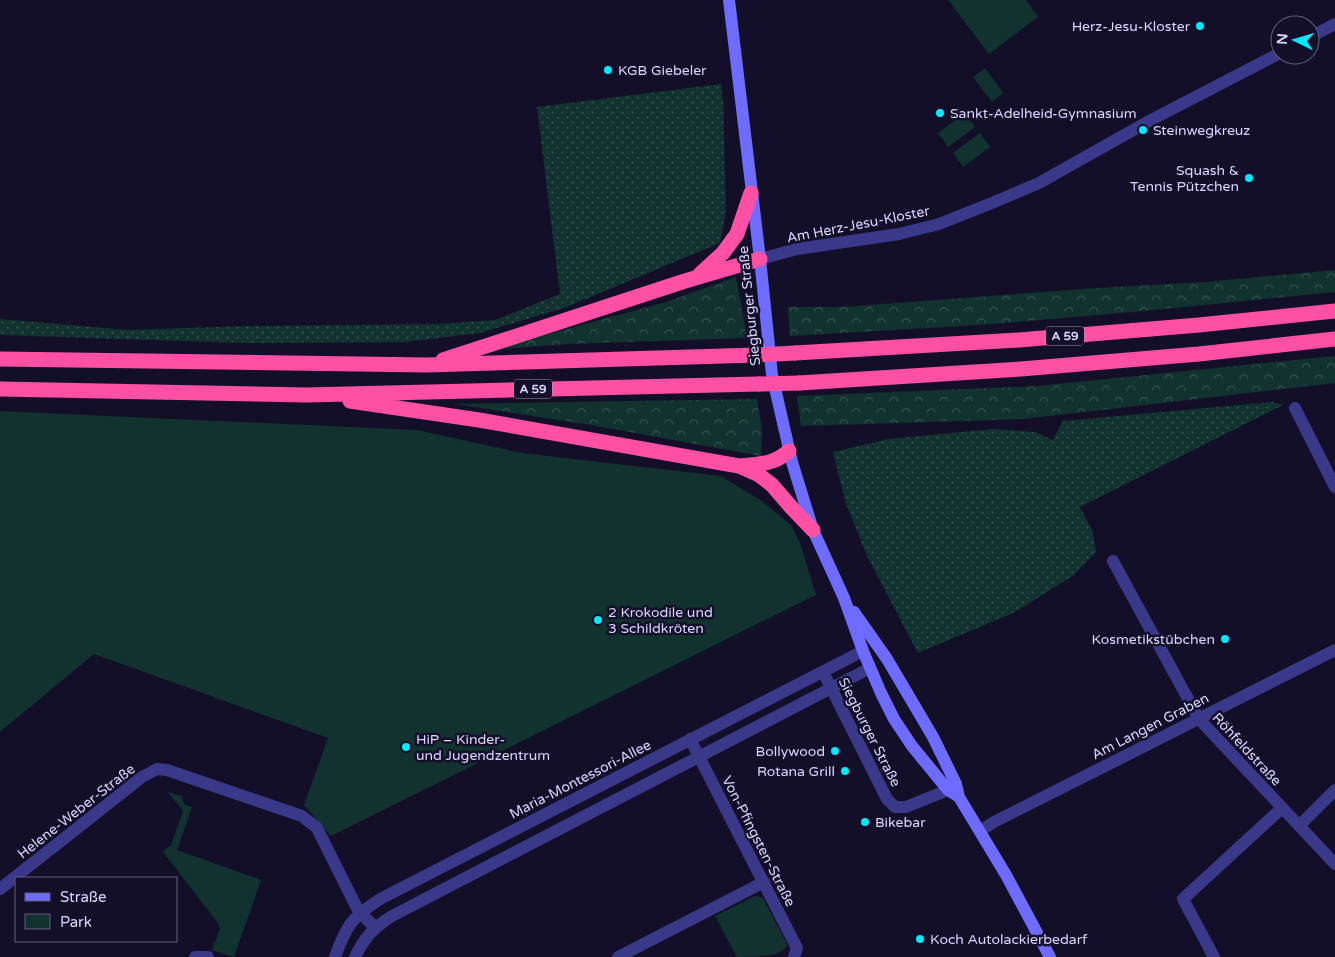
<svg xmlns="http://www.w3.org/2000/svg" width="1335" height="957" viewBox="0 0 1335 957" font-family="'Varela Round',sans-serif">
	<style>
		.grass { fill: url(#grass-dots) }
		.forest { fill: url(#forest-crowns) }
		.green { fill: #123230 }
		.lines { fill: none; stroke-linecap: round; stroke-linejoin: round }
		.street { stroke: #3a3888; stroke-width: 12 }
		.secondary { stroke: #6e6cff; stroke-width: 12 }
		.highway { stroke: #ff50a6; stroke-width: 15 }
		.highway-bridge { stroke: #ff50a6; stroke-width: 15 }
		.poi-dot { fill: #01e9ff; stroke: #130f28; stroke-width: 2 }
		.labels { text-anchor: middle; stroke-width: 5; stroke-linejoin: round; paint-order: stroke }
		.shield { fill: #130f28; stroke: #9e9abe; stroke-width: 1 }
		.shield-label { font-size: 12px; font-weight: bold; fill: #dad5ff }
		.poi-label { font-size: 14px; fill: #dad5ff; stroke: #130f28; text-anchor: start }
		.street-label { font-size: 14px; fill: #dad5ff; stroke: #130f28 }
	</style>
	<defs>
		<pattern id="grass-dots" width="8" height="8" patternUnits="userSpaceOnUse" patternTransform="scale(1.25)"><rect width="8" height="8" fill="#123230"/><path d="M2 2h.1M6 6h.1" fill="none" stroke="#344f4f" stroke-width="1.8" stroke-linecap="round"/></pattern>
		<pattern id="forest-crowns" width="20" height="18" patternUnits="userSpaceOnUse" patternTransform="scale(1.25)"><rect width="20" height="18" fill="#123230"/><path d="M2 6a3 3 0 1 1 6 0M12 15a3 3 0 1 1 6 0" fill="none" stroke="#344f4f"/></pattern>
	</defs>
	<rect width="100%" height="100%" fill="#130f28"/>
	<path class="grass" d="M 721,84 L 723,100 L 726,212 L 720,243 L 564,308 L 480,333 L 405,342 L 247,343 L 0,335 L 0,319 L 128,330 L 247,326 L 439,324 L 495,320 L 560,294 L 537,107 Z
		M 1272,402 L 1283,405 L 1080,507 L 1092,530 L 1096,552 L 1074,575 L 1013,613 L 918,653 L 867,556 L 846,504 L 833,452 L 889,439 L 993,429 L 1035,432 L 1053,440 L 1063,421 Z"/>
	<path class="forest" d="M 1335,270 L 1335,292 L 1133,312 L 980,325 L 790,336 L 788,307 L 842,307 L 1097,288 L 1206,282 Z
		M 736,277 L 747,338 L 567,344 L 490,350 L 666,302 Z
		M 1335,356 L 1335,383 L 1024,419 L 801,426 L 797,396 L 1037,386 Z
		M 757,399 L 762,429 L 761,456 L 591,425 L 455,404 Z"/>
	<path class="green" d="M 948,0 L 1026,0 L 1038,17 L 989,54 Z
		M 985,68 L 1003,93 L 992,102 L 973,77 Z
		M 965,113 L 975,127 L 948,147 L 938,133 Z
		M 980,133 L 990,147 L 963,167 L 953,153 Z
		M 0,411 L 417,430 L 522,453 L 721,476 L 762,501 L 791,525 L 800,543 L 816,595 L 331,836 L 304,805 L 328,738 L 94,654 L 0,732 Z
		M 168,792 L 181,796 L 185,805 L 192,807 L 177,850 L 261,880 L 234,957 L 212,950 L 220,928 L 218,923 L 163,852 L 171,845 L 183,811 Z
		M 755,896 L 763,898 L 787,944 C 787,957 751,957 737,957 L 715,916 Z"/>
	<g class="lines">
		<path class="street" d="M 1310,37 L 1335,24
			M 760,259 L 797,249 L 899,234 L 939,224 L 992,203 L 1039,183 L 1151,120 L 1280,53
			M 1295,408 L 1335,487
			M 1113,561 L 1199,719 L 1335,864
			M 823,672 L 887,799 L 895,807 L 906,807 L 948,790 L 956,784
			M 690,739 L 797,948 L 794,957
			M 1299,826 L 1335,790
			M 980,831 L 994,822 L 1335,650
			M 0,889 L 142,777 L 157,769 L 167,770 L 302,816 L 317,828 L 359,912 L 375,927
			M 195,957 L 208,957
			M 335,957 C 347,924 352,917 382,898 L 863,651
			M 355,957 C 365,937 373,928 392,916 L 870,668
			M 618,957 L 764,882
			M 1214,957 L 1183,899 L 1282,808"/>
		<path class="secondary" d="M 729,0 L 760,259 L 772,375 L 792,462 L 813,530 L 844,598 L 863,651 L 881,693 L 894,719 L 912,746 L 948,790 L 959,797
			M 854,612 L 887,659 L 933,737 L 956,784 L 959,797 L 1006,875 L 1050,957"/>
		<path class="highway" d="M 700,274 L 723,253 L 737,234 L 751,193
			M 795,353 L 1019,340 L 1199,325 L 1335,311
			M 0,359 L 427,365 L 756,355
			M 443,360 L 685,281 L 760,259
			M 799,383 L 1021,369 L 1199,354 L 1335,339
			M 0,389 L 307,395 L 759,384
			M 350,401 L 479,420 L 739,466 L 759,475 L 772,485 L 791,507 L 813,530
			M 739,466 C 759,464 773,465 789,451"/>
		<path class="highway-bridge" d="M 756,355 L 795,353
			M 759,384 L 799,383"/>
	</g>
	<g class="poi-dot">
		<circle cx="1200" cy="26" r="5"/>
		<circle cx="608" cy="70" r="5"/>
		<circle cx="940" cy="113" r="5"/>
		<circle cx="1143" cy="130" r="5"/>
		<circle cx="1249" cy="178" r="5"/>
		<circle cx="598" cy="620" r="5"/>
		<circle cx="1225" cy="639" r="5"/>
		<circle cx="406" cy="747" r="5"/>
		<circle cx="835" cy="751" r="5"/>
		<circle cx="845" cy="771" r="5"/>
		<circle cx="865" cy="822" r="5"/>
		<circle cx="920" cy="939" r="5"/>
	</g>
	<g class="labels">
		<g class="shield">
			<rect x="1046" y="326.5" width="38" height="19" rx="4"/>
			<rect x="514" y="379.5" width="38" height="19" rx="4"/>
		</g>
		<g class="shield-label">
			<text x="1065" y="340">A 59</text>
			<text x="533" y="393">A 59</text>
		</g>
		<g class="poi-label">
			<text x="1190" y="31" text-anchor="end">Herz-Jesu-Kloster</text>
			<text x="618" y="75">KGB Giebeler</text>
			<text x="950" y="118">Sankt-Adelheid-Gymnasium</text>
			<text x="1153" y="135">Steinwegkreuz</text>
			<text x="1239" y="175" text-anchor="end">Squash &amp;<tspan x="1239" dy="16">Tennis Pützchen</tspan></text>
			<text x="608" y="617">2 Krokodile und<tspan x="608" dy="16">3 Schildkröten</tspan></text>
			<text x="1215" y="644" text-anchor="end">Kosmetikstübchen</text>
			<text x="416" y="744">HiP – Kinder-<tspan x="416" dy="16">und Jugendzentrum</tspan></text>
			<text x="825" y="756" text-anchor="end">Bollywood</text>
			<text x="835" y="776" text-anchor="end">Rotana Grill</text>
			<text x="875" y="827">Bikebar</text>
			<text x="930" y="944">Koch Autolackierbedarf</text>
		</g>
		<g class="street-label">
			<text transform="translate(858 224) rotate(-11)" y="5">Am Herz-Jesu-Kloster</text>
			<text transform="translate(749 306) rotate(-96)" y="5">Siegburger Straße</text>
			<text transform="translate(1150 726) rotate(-27)" y="5">Am Langen Graben</text>
			<text transform="translate(870 732) rotate(63)" y="5">Siegburger Straße</text>
			<text transform="translate(1247 749) rotate(47)" y="5">Röhfeldstraße</text>
			<text transform="translate(580 779) rotate(-27)" y="5">Maria-Montessori-Allee</text>
			<text transform="translate(76 811) rotate(-38)" y="5">Helene-Weber-Straße</text>
			<text transform="translate(759 841) rotate(63)" y="5">Von-Pfingsten-Straße</text>
		</g>
	</g>
	<rect x="15" y="877" width="162" height="65" fill="#130f28" stroke="#635e7e"/>
	<rect x="25" y="893" width="25" height="8" fill="#6e6cff" stroke="#635e7e"/>
	<text x="60" y="902" font-size="15" fill="#dad5ff">Straße</text>
	<rect x="25" y="914" width="25" height="15" fill="#123230" stroke="#635e7e"/>
	<text x="60" y="927" font-size="15" fill="#dad5ff">Park</text>
	<g transform="translate(1295 40) rotate(275)"><circle r="24" fill="#130f28" stroke="#635e7e"/>
	<path d="M0-4L9 19L0 12L-9 19Z" fill="#01e9ff"/>
	<text y="-8" font-size="14" font-weight="bold" text-anchor="middle" fill="#dad5ff">N</text>
	</g>
</svg>
